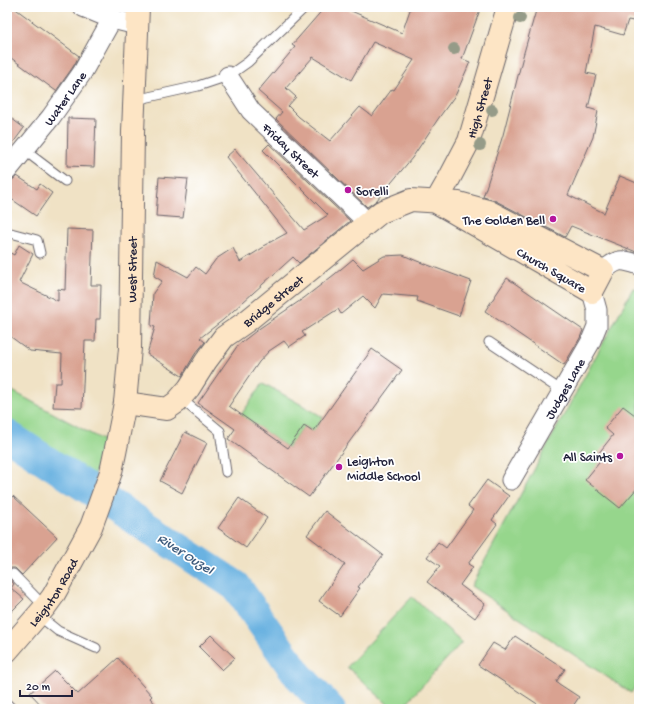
<svg xmlns="http://www.w3.org/2000/svg" width="646" height="716" viewBox="0 0 646 716" font-family="'Gochi Hand',sans-serif">
	<style>
		.green { fill: #96d68c; stroke: #5c7c64 }
		.lines { fill: none; stroke-linecap: round; stroke-linejoin: round }
		.river { stroke: #6ab2e1; stroke-width: 31 }
		.building { fill: #d9a291; fill-rule: evenodd }
		.lane-casing { stroke: #6a656b; stroke-width: 11 }
		.street-casing { stroke: #6a656b; stroke-width: 21 }
		.secondary-casing { stroke: #6a656b; stroke-width: 24 }
		.lane { stroke: #fff; stroke-width: 9 }
		.street { stroke: #fff; stroke-width: 19 }
		.secondary { stroke: #fde5c5; stroke-width: 22 }
		.tree { fill: #959b88 }
		.poi-dot { fill: #b5179e; stroke: #fff; stroke-width: 1.5 }
		.labels { text-anchor: middle; stroke-width: 3.5; stroke-linejoin: round; paint-order: stroke }
		.street-label { font-size: 13px; fill: #22223b; stroke: #fff }
		.poi-label { font-size: 13px; fill: #22223b; stroke: #fff; text-anchor: start }
		.water-label { font-size: 14px; font-style: italic; fill: #3f5c7d; stroke: #fff }
	</style>
	<rect width="100%" height="100%" fill="#fff"/>
	<filter id="ink" filterUnits="userSpaceOnUse"><feTurbulence type="fractalNoise" baseFrequency=".025" numOctaves="2"/><feDisplacementMap in="SourceGraphic" scale="8" xChannelSelector="R" yChannelSelector="G"/><feConvolveMatrix kernelMatrix="1 2 1 2 8 2 1 2 1" color-interpolation-filters="sRGB"/></filter>
	<filter id="wash" filterUnits="userSpaceOnUse"><feTurbulence type="fractalNoise" baseFrequency=".012" numOctaves="4" result="noise"/><feDisplacementMap in="SourceGraphic" scale="16" xChannelSelector="R" yChannelSelector="G"/><feGaussianBlur stdDeviation="0.9" result="paint"/><feColorMatrix in="noise" values="0 0 0 0 0 0 0 0 0 0 0 0 0 0 0 0 0 1.4 0 .05"/><feComposite in="paint" operator="in"/></filter>
	<g filter="url(#wash)">
		<rect width="100%" height="100%" fill="#f0e2c5"/>
		<path class="green" d="M 633,288 L 639,289 L 639,681 L 631,693 L 471,586 L 560,422 Z
			M 263,383 L 323,417 L 313,432 L 304,426 L 288,448 L 241,415 Z
			M 7,388 L 106,442 L 90,487 L 7,432 Z
			M 412,597 L 462,642 L 401,709 L 393,709 L 347,667 Z"/>
		<g class="lines">
			<path class="river" d="M 7,435 L 236,586 L 298,675 L 330,709"/>
		</g>
		<g id="blocks">
			<path class="building" d="M 7,7 L 13,7 L 79,56 L 73,67 L 56,91 L 7,55 Z
				M 325,7 L 342,7 L 402,33 L 411,7 L 481,7 L 462,59 L 470,62 L 456,94 L 438,119 L 412,158 L 376,201 L 367,207 L 276,119 L 282,112 L 258,91 L 295,47 L 292,45 ZM 373,42 L 414,60 L 394,90 L 392,89 L 372,116 L 360,107 L 330,141 L 299,117 L 288,106 L 296,97 L 286,88 L 313,57 L 351,80 Z
				M 537,7 L 639,7 L 639,22 L 628,20 L 623,35 L 595,27 L 586,73 L 596,75 L 588,108 L 598,111 L 593,137 L 568,195 L 604,213 L 620,176 L 639,184 L 639,253 L 571,226 L 565,237 L 494,200 L 483,197 L 503,135 L 523,56 Z
				M 7,115 L 24,128 L 7,151 Z
				M 68,118 L 96,119 L 94,167 L 67,166 Z
				M 269,144 L 350,221 L 299,263 L 293,257 L 223,320 L 200,338 L 205,342 L 195,354 L 182,376 L 147,354 L 155,327 L 151,326 L 153,293 L 162,281 L 154,276 L 157,260 L 188,277 L 196,267 L 205,274 L 216,259 L 233,248 L 240,262 L 264,247 L 263,246 L 287,233 L 226,157 L 235,149 L 304,230 L 328,215 L 263,150 Z
				M 17,176 L 37,189 L 40,184 L 52,193 L 36,216 L 7,196 L 7,182 L 11,181 Z
				M 159,177 L 188,179 L 183,218 L 156,216 Z
				M 67,229 L 93,230 L 91,285 L 101,285 L 100,319 L 96,319 L 95,341 L 85,341 L 82,408 L 53,407 L 55,383 L 61,383 L 62,354 L 30,351 L 7,334 L 7,251 L 14,255 L 19,245 L 33,254 L 19,282 L 58,301 L 58,289 L 65,290 Z
				M 403,255 L 417,261 L 471,281 L 459,316 L 417,301 L 418,297 L 383,294 L 375,308 L 363,296 L 341,314 L 338,309 L 302,332 L 305,336 L 289,347 L 284,341 L 269,351 L 259,362 L 229,406 L 288,448 L 304,426 L 313,432 L 372,349 L 402,370 L 309,497 L 228,439 L 235,429 L 198,403 L 238,345 L 260,328 L 304,298 L 335,274 L 353,259 L 363,269 L 384,256 Z
				M 507,278 L 583,330 L 580,338 L 564,365 L 485,311 Z
				M 623,406 L 639,418 L 639,486 L 620,508 L 585,480 L 603,458 L 598,454 L 613,435 L 605,428 Z
				M 185,432 L 207,443 L 182,493 L 160,481 Z
				M 487,480 L 509,496 L 492,520 L 497,524 L 468,564 L 473,567 L 460,585 L 485,604 L 475,618 L 427,582 L 440,566 L 427,557 L 438,542 L 446,548 L 473,510 L 468,506 Z
				M 13,496 L 57,537 L 22,575 L 15,568 L 11,568 L 9,570 L 7,573 L 7,576 L 14,584 L 11,588 L 24,599 L 7,616 L 7,503 Z
				M 239,498 L 267,518 L 246,548 L 218,528 Z
				M 325,511 L 383,555 L 358,587 L 360,588 L 340,616 L 319,601 L 345,564 L 307,535 Z
				M 211,635 L 235,658 L 222,670 L 199,647 Z
				M 515,636 L 565,669 L 556,682 L 579,697 L 571,709 L 545,709 L 478,665 L 493,643 L 505,650 Z
				M 118,658 L 152,696 L 150,698 L 160,709 L 45,709 L 30,693 L 55,671 L 78,694 Z"/>
		</g>
	</g>
	<g filter="url(#ink)">
		<use href="#blocks" fill-opacity="0" stroke="#6a656b" stroke-width="1"/>
		<g class="lines">
			<defs>
				<path id="lane" d="M 135,100 L 198,86 L 228,76 L 248,62 L 305,7
					M 24,150 L 65,181
					M 7,232 L 37,240 L 40,253
					M 489,342 L 562,391
					M 180,398 L 220,431 L 226,472
					M 13,574 L 45,607
					M 38,615 L 58,631 L 96,648
					M 7,704 L 12,709"/>
				<g id="street">
					<path d="M 83,7 L 112,19 L 137,25"/>
					<path id="s1" d="M 228,76 L 251,111 L 362,217"/>
					<path id="s2" d="M 7,171 L 51,117 L 82,73 L 112,19"/>
					<path d="M 603,271 C 618,258 621,259 639,265"/>
					<path id="s3" d="M 511,480 L 590,343 L 597,326 L 597,310 L 592,292"/>
				</g>
				<g id="secondary">
					<path id="s4" d="M 436,202 L 448,181 L 469,141 L 508,7"/>
					<path id="s5" d="M 125,403 L 167,409 L 177,402 L 189,388 L 206,361 L 224,337 L 247,321 L 381,212 L 411,200 L 459,203 L 488,211 L 603,271 L 592,292 L 436,202"/>
					<path id="s6" d="M 7,651 L 45,607 L 53,596 L 69,567 L 91,527 L 111,472 L 115,453 L 125,403 L 130,348 L 133,132 L 138,7"/>
				</g>
			</defs>
			<use href="#lane" class="lane-casing"/>
			<use href="#street" class="street-casing"/>
			<use href="#secondary" class="secondary-casing"/>
			<use href="#lane" class="lane"/>
			<use href="#street" class="street"/>
			<use href="#secondary" class="secondary"/>
		</g>
		<g class="tree">
			<circle cx="520" cy="18" r="6"/>
			<circle cx="454" cy="49" r="6"/>
			<circle cx="492" cy="110" r="6"/>
			<circle cx="480" cy="145" r="6"/>
		</g>
	</g>
	<g class="poi-dot">
		<circle cx="348" cy="190" r="4"/>
		<circle cx="553" cy="219" r="4"/>
		<circle cx="620" cy="456" r="4"/>
		<circle cx="339" cy="467" r="4"/>
	</g>
	<g class="labels">
		<g class="street-label">
			<text dy="5" stroke="none"><textPath href="#s2" startOffset="93">Water Lane</textPath></text>
			<text dy="5" stroke="none"><textPath href="#s4" startOffset="104">High Street</textPath></text>
			<text dy="5" stroke="none"><textPath href="#s1" startOffset="98">Friday Street</textPath></text>
			<text dy="5" stroke="none"><textPath href="#s6" startOffset="413">West Street</textPath></text>
			<text transform="translate(552 269) rotate(30)" y="5">Church Square</text>
			<text dy="5" stroke="none"><textPath href="#s5" startOffset="196">Bridge Street</textPath></text>
			<text dy="5" stroke="none"><textPath href="#s3" startOffset="106">Judges Lane</textPath></text>
			<text dy="5" stroke="none"><textPath href="#s6" startOffset="75">Leighton Road</textPath></text>
		</g>
		<g class="poi-label">
			<text x="356" y="195">Sorelli</text>
			<text x="545" y="224" text-anchor="end">The Golden Bell</text>
			<text x="612" y="461" text-anchor="end">All Saints</text>
			<text x="347" y="465">Leighton<tspan x="347" dy="15">Middle School</tspan></text>
		</g>
		<g class="water-label">
			<text transform="translate(186 553) rotate(33)" y="5">River Ouzel</text>
		</g>
	</g>
	<rect width="646" height="716" fill="none" stroke="#fff" stroke-width="24"/>
	<path d="M20 690v6h52v-6" fill="none" stroke="#22223b" stroke-width="2"/>
	<text x="26" y="690" font-size="12" fill="#22223b" stroke="#ffffff" stroke-width="3" paint-order="stroke">20 m</text>
</svg>
